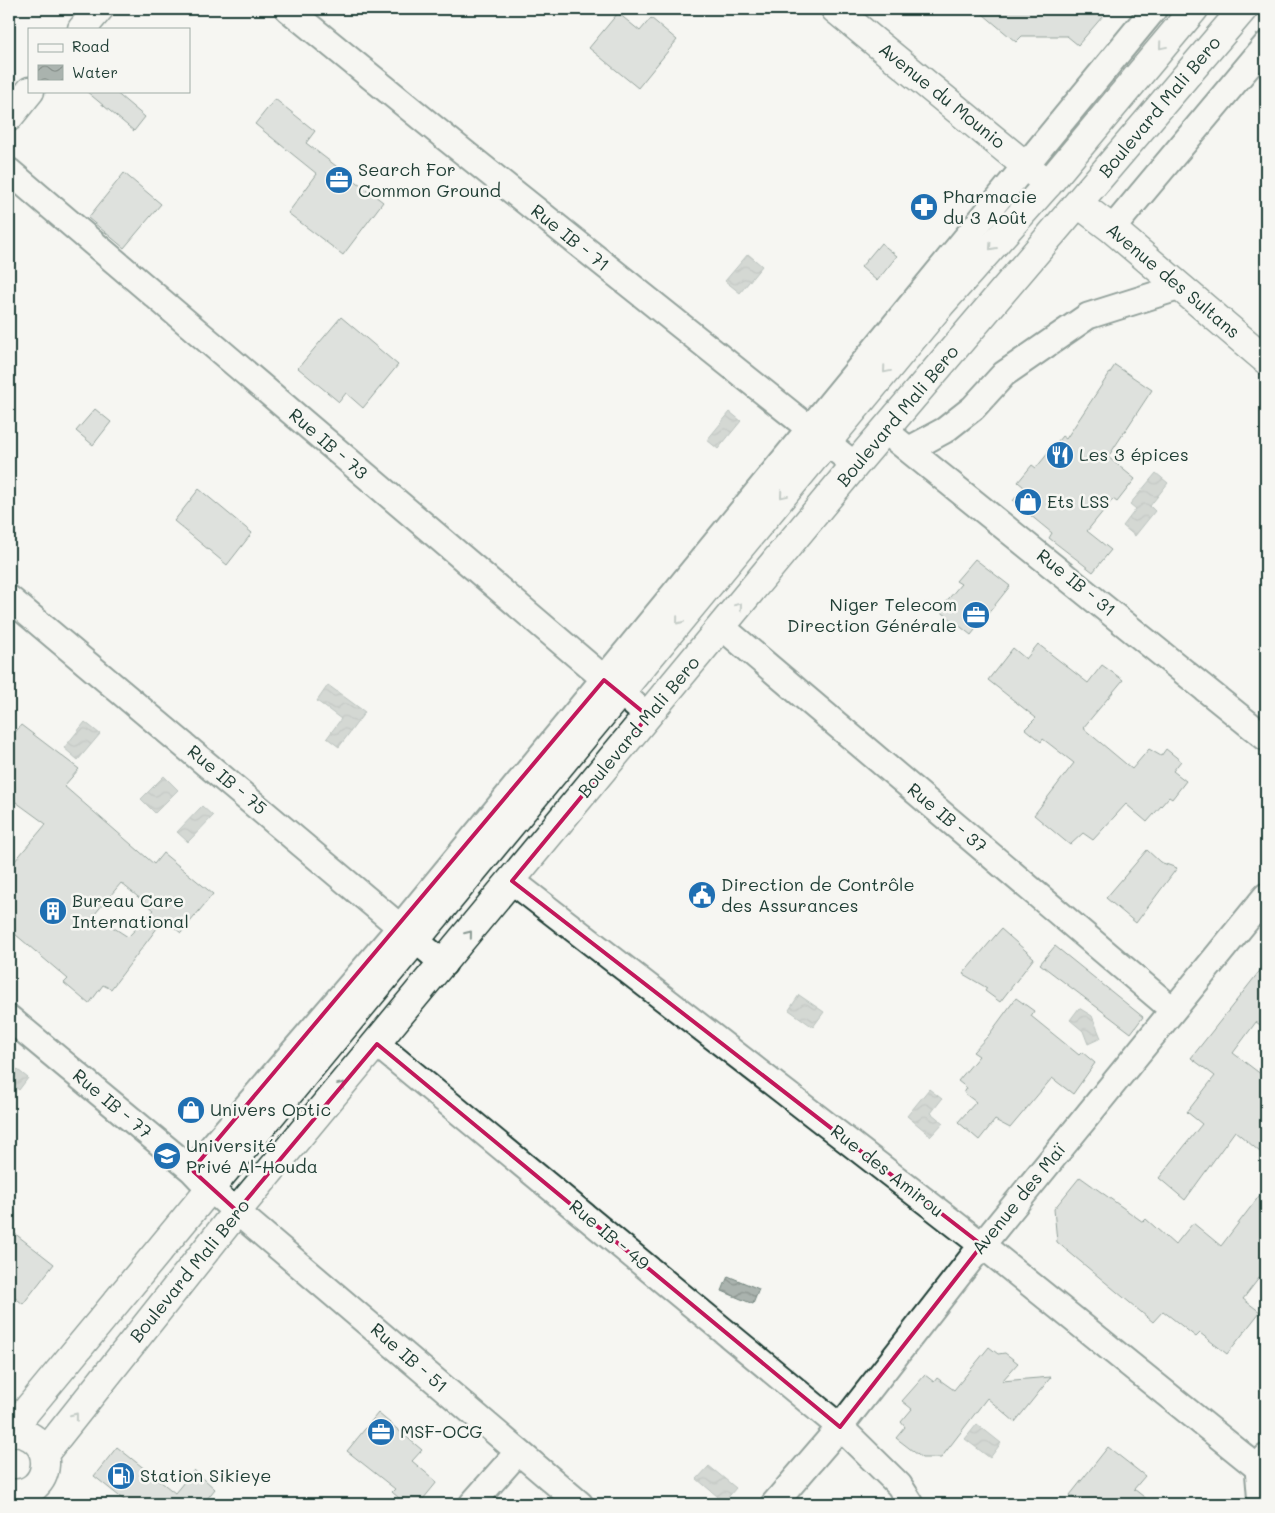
<svg xmlns="http://www.w3.org/2000/svg" width="1275" height="1513" viewBox="0 0 1275 1513" font-family="Mali,sans-serif">
	<style>
		.water { fill: url(#water-waves); stroke: #72847d }
		.building { fill: #c1c8c3; stroke: #1f3d34; fill-rule: evenodd }
		.lines { fill: none; stroke-linecap: round; stroke-linejoin: round }
		.street-casing { stroke: #1f3d34; stroke-width: 29 }
		.secondary-casing { stroke: #1f3d34; stroke-width: 31 }
		.primary-casing { stroke: #1f3d34; stroke-width: 31 }
		.street { stroke: #f6f6f2; stroke-width: 25 }
		.secondary { stroke: #f6f6f2; stroke-width: 28 }
		.primary { stroke: #f6f6f2; stroke-width: 28 }
		.oneway { stroke: #8a9a93 }
		.marked { fill: none; stroke: #c2185b; stroke-width: 4; stroke-linejoin: round }
		.labels { text-anchor: middle; stroke-width: 5; stroke-linejoin: round; paint-order: stroke }
		.street-label { font-size: 18px; fill: #1f3d34; stroke: #f6f6f2 }
		.poi-label { font-size: 18px; fill: #1f3d34; stroke: #f6f6f2; text-anchor: start }
	</style>
	<defs>
		<pattern id="water-waves" width="16" height="10" patternUnits="userSpaceOnUse" patternTransform="scale(1.25)"><rect width="16" height="10" fill="#aab3ae"/><path d="M0 5q4-4 8 0t8 0" fill="none" stroke="#8a938e"/></pattern>
	</defs>
	<rect width="100%" height="100%" fill="#f6f6f2"/>
	<filter id="ink" filterUnits="userSpaceOnUse"><feTurbulence type="fractalNoise" baseFrequency=".02" numOctaves="2"/><feDisplacementMap in="SourceGraphic" scale="10" xChannelSelector="R" yChannelSelector="G"/><feConvolveMatrix kernelMatrix="1 2 1 2 8 2 1 2 1" color-interpolation-filters="sRGB"/></filter>
	<g filter="url(#ink)">
		<path class="water" d="M 748,254 L 762,266 L 740,293 L 725,281 Z
			M 730,412 L 741,421 L 718,449 L 707,440 Z
			M 1156,473 L 1168,483 L 1150,506 L 1155,511 L 1135,536 L 1123,526 L 1136,509 L 1130,504 Z
			M 328,685 L 365,712 L 339,747 L 327,738 L 341,719 L 317,701 Z
			M 85,722 L 100,734 L 78,760 L 64,748 Z
			M 164,776 L 178,790 L 155,813 L 141,799 Z
			M 202,806 L 213,816 L 188,842 L 177,832 Z
			M 799,995 L 824,1012 L 813,1027 L 789,1010 Z
			M 1079,1008 L 1092,1016 L 1101,1038 L 1088,1044 L 1083,1031 L 1070,1020 Z
			M 9,1063 L 28,1078 L 19,1090 L 9,1082 Z
			M 929,1089 L 942,1099 L 931,1113 L 943,1123 L 931,1136 L 907,1116 Z
			M 728,1276 L 759,1289 L 753,1304 L 722,1291 Z
			M 977,1424 L 1001,1443 L 990,1458 L 965,1439 Z
			M 709,1466 L 736,1488 L 724,1502 L 697,1479 Z"/>
		<path class="building" d="M 977,9 L 1109,9 L 1078,45 L 1067,36 L 1022,36 L 1016,42 Z
			M 618,13 L 640,31 L 651,18 L 677,40 L 638,88 L 589,48 Z
			M 86,91 L 114,91 L 145,117 L 134,131 Z
			M 275,99 L 315,131 L 306,143 L 383,202 L 343,255 L 288,213 L 317,174 L 255,124 Z
			M 124,173 L 161,204 L 124,248 L 88,218 Z
			M 881,243 L 897,256 L 877,281 L 861,267 Z
			M 341,317 L 398,365 L 363,408 L 346,393 L 339,402 L 298,368 Z
			M 1115,365 L 1152,390 L 1108,457 L 1135,479 L 1117,502 L 1113,499 L 1087,531 L 1111,550 L 1093,572 L 1049,538 L 1052,533 L 1013,501 L 1024,487 L 1018,482 L 1032,465 L 1036,468 L 1062,436 L 1066,439 Z
			M 95,409 L 111,422 L 93,445 L 76,431 Z
			M 199,489 L 252,533 L 227,565 L 174,521 Z
			M 975,559 L 1010,586 L 971,635 L 939,610 L 961,584 L 956,581 Z
			M 1038,644 L 1088,683 L 1102,665 L 1123,680 L 1083,728 L 1132,769 L 1149,749 L 1161,756 L 1166,749 L 1181,761 L 1173,771 L 1186,781 L 1172,799 L 1169,797 L 1147,822 L 1126,804 L 1093,840 L 1083,833 L 1070,845 L 1034,815 L 1074,763 L 1043,739 L 1041,742 L 1025,729 L 1036,718 L 988,680 L 1013,648 L 1026,659 Z
			M 21,725 L 79,769 L 64,786 L 154,864 L 163,853 L 213,894 L 181,933 L 164,919 L 111,989 L 103,985 L 89,1004 L 64,983 L 68,979 L 9,929 L 9,868 L 46,824 L 9,797 L 9,740 ZM 121,883 L 154,910 L 128,937 L 94,915 Z
			M 1147,850 L 1160,862 L 1177,868 L 1136,923 L 1106,898 Z
			M 1001,929 L 1034,958 L 1000,1002 L 985,991 L 987,988 L 963,974 Z
			M 1055,946 L 1143,1017 L 1131,1033 L 1040,964 Z
			M 1266,963 L 1266,1029 L 1256,1022 L 1233,1053 L 1266,1078 L 1266,1157 L 1235,1131 L 1185,1200 L 1159,1178 L 1202,1124 L 1187,1112 L 1215,1076 L 1191,1058 Z
			M 1016,998 L 1034,1011 L 1031,1016 L 1079,1055 L 1082,1052 L 1095,1063 L 1073,1094 L 1052,1078 L 1010,1128 L 995,1120 L 979,1140 L 958,1122 L 976,1102 L 964,1093 L 967,1088 L 958,1081 L 979,1056 L 973,1052 L 988,1036 Z
			M 1080,1177 L 1143,1222 L 1146,1219 L 1175,1245 L 1193,1223 L 1221,1246 L 1266,1187 L 1266,1269 L 1243,1299 L 1260,1312 L 1227,1354 L 1200,1333 L 1196,1337 L 1163,1311 L 1153,1322 L 1057,1242 L 1054,1209 Z
			M 9,1229 L 54,1264 L 23,1304 L 9,1293 Z
			M 989,1347 L 998,1354 L 1005,1353 L 1018,1363 L 1002,1381 L 1051,1377 L 1015,1422 L 987,1398 L 941,1458 L 922,1458 L 896,1438 L 905,1427 L 901,1422 L 912,1409 L 902,1401 L 925,1375 L 934,1382 L 937,1378 L 954,1390 Z
			M 378,1413 L 422,1450 L 412,1461 L 437,1482 L 419,1504 L 406,1504 L 392,1492 L 395,1489 L 347,1451 Z
			M 117,1447 L 175,1493 L 194,1470 L 215,1489 L 203,1504 L 129,1504 L 94,1476 Z
			M 1108,1447 L 1145,1476 L 1134,1489 L 1153,1504 L 1082,1504 L 1070,1495 Z"/>
		<g class="lines">
			<defs>
				<path id="street" d="M 288,9 L 446,138 L 855,465
					M 9,171 L 648,716
					M 1112,229 L 1266,45
					M 884,430 L 1266,738
					M 910,449 L 945,430 L 973,408 L 1004,374 L 1088,316 L 1180,287
					M 9,598 L 444,964
					M 722,627 L 1173,1010
					M 512,881 L 982,1245 L 1258,1468
					M 9,1018 L 192,1170 L 209,1188 L 580,1504
					M 377,1044 L 840,1427 L 899,1485 L 911,1504
					M 192,1170 L 401,926 L 1154,9
					M 472,1504 L 518,1452
					M 774,1504 L 840,1427 L 982,1245 L 1266,896
					M 1261,1504 L 1258,1468 L 1266,1457"/>
				<path id="secondary" d="M 835,9 L 1048,184
					M 82,29 L 99,9
					M 9,117 L 30,91
					M 1079,204 L 1112,229 L 1266,360"/>
				<path id="primary" d="M 9,1432 L 941,304 L 1048,184 L 1194,9
					M 9,1432 C 61,1431 53,1500 9,1493
					M 44,1454 L 237,1211 L 855,465 L 1243,9"/>
			</defs>
			<use href="#street" class="street-casing"/>
			<use href="#secondary" class="secondary-casing"/>
			<use href="#primary" class="primary-casing"/>
			<use href="#street" class="street"/>
			<use href="#secondary" class="secondary"/>
			<use href="#primary" class="primary"/>
		</g>
		<defs><path id="oneway-chevron" d="M-2-3.5L2.5 0L-2 3.5" fill="none" stroke-width="1.6" stroke-linecap="round" stroke-linejoin="round" transform="scale(1.25)"/></defs>
		<g class="oneway">
			<use href="#oneway-chevron" transform="translate(1162 46) rotate(130)"/>
			<use href="#oneway-chevron" transform="translate(992 247) rotate(132)"/>
			<use href="#oneway-chevron" transform="translate(886 370) rotate(130)"/>
			<use href="#oneway-chevron" transform="translate(783 495) rotate(130)"/>
			<use href="#oneway-chevron" transform="translate(739 606) rotate(-51)"/>
			<use href="#oneway-chevron" transform="translate(679 621) rotate(129)"/>
			<use href="#oneway-chevron" transform="translate(469 934) rotate(-51)"/>
			<use href="#oneway-chevron" transform="translate(342 1085) rotate(-50)"/>
			<use href="#oneway-chevron" transform="translate(75 1416) rotate(-52)"/>
		</g>
	</g>
	<path d="M0 0H1275V1513H0ZM 604,680 L 648,716 L 512,881 L 982,1245 L 840,1427 L 377,1044 L 237,1211 L 192,1170 Z" fill="#f6f6f2" fill-opacity=".55" fill-rule="evenodd"/>
	<path class="marked" d="M 604,680 L 648,716 L 512,881 L 982,1245 L 840,1427 L 377,1044 L 237,1211 L 192,1170 Z"/>
	<defs>
		<symbol id="office-disc" viewBox="-11 -11 22 22"><circle r="9.5" fill="#1f6fb2" stroke="#f6f6f2"/><path d="M-6-3h4V-5.5h4V-3h4V5H-6ZM-1-4.5V-3h2v-1.5ZM-6 0V1H6V0Z" fill="#fff"/></symbol>
		<symbol id="pharmacy-disc" viewBox="-11 -11 22 22"><circle r="9.5" fill="#1f6fb2" stroke="#f6f6f2"/><path d="M-2-6h4v4h4v4h-4v4h-4v-4h-4v-4h4Z" fill="#fff"/></symbol>
		<symbol id="restaurant-disc" viewBox="-11 -11 22 22"><circle r="9.5" fill="#1f6fb2" stroke="#f6f6f2"/><path d="M-5-6h1v4h1v-4h1v4h1v-4h1v5L-1.5 .5V6h-2V.5L-5-1ZM5-6V6H3V1.5H1.5Q1.5-4 5-6Z" fill="#fff"/></symbol>
		<symbol id="shop-disc" viewBox="-11 -11 22 22"><circle r="9.5" fill="#1f6fb2" stroke="#f6f6f2"/><path d="M-5-2.5h2.3a2.7 3.5 0 0 1 5.4 0H5L5.5 6h-11ZM-1.5-2.5h3a1.5 2.3 0 0 0-3 0Z" fill="#fff"/></symbol>
		<symbol id="civic-disc" viewBox="-11 -11 22 22"><circle r="9.5" fill="#1f6fb2" stroke="#f6f6f2"/><path d="M-.6-6.5H3V-4.5H.6V-3L4-1V1h2V6H-6V1h2V-1L-.6-3ZM-1.2 2.5V6h2.4V2.5Z" fill="#fff"/></symbol>
		<symbol id="building-disc" viewBox="-11 -11 22 22"><circle r="9.5" fill="#1f6fb2" stroke="#f6f6f2"/><path d="M-4-6H4V6H1V3H-1V6H-4ZM-2.5-4.3h1.7v1.8h-1.7ZM.8-4.3h1.7v1.8H.8ZM-2.5-1h1.7V.8h-1.7ZM.8-1h1.7V.8H.8Z" fill="#fff"/></symbol>
		<symbol id="university-disc" viewBox="-11 -11 22 22"><circle r="9.5" fill="#1f6fb2" stroke="#f6f6f2"/><path d="M0-5L7-2L0 1L-7-2ZM-4 1L0 2.5L4 1V4Q0 6-4 4Z" fill="#fff"/></symbol>
		<symbol id="fuel-disc" viewBox="-11 -11 22 22"><circle r="9.5" fill="#1f6fb2" stroke="#f6f6f2"/><path d="M-5.5-6h7V0h2V4h1.3V-2.5L3-4.5l.8-.8L6-3V5H2.5V1h-1V6h-7ZM-4.2-4.7v3.2H.2V-4.7Z" fill="#fff"/></symbol>
	</defs>
	<g fill-rule="evenodd">
		<use href="#office-disc" x="323" y="164" width="32" height="32"/>
		<use href="#pharmacy-disc" x="908" y="191" width="32" height="32"/>
		<use href="#restaurant-disc" x="1044" y="439" width="32" height="32"/>
		<use href="#shop-disc" x="1012" y="486" width="32" height="32"/>
		<use href="#office-disc" x="960" y="599" width="32" height="32"/>
		<use href="#civic-disc" x="686" y="879" width="32" height="32"/>
		<use href="#building-disc" x="37" y="895" width="32" height="32"/>
		<use href="#shop-disc" x="175" y="1094" width="32" height="32"/>
		<use href="#university-disc" x="151" y="1140" width="32" height="32"/>
		<use href="#office-disc" x="365" y="1416" width="32" height="32"/>
		<use href="#fuel-disc" x="105" y="1460" width="32" height="32"/>
	</g>
	<g class="labels">
		<g class="street-label">
			<text transform="translate(942 96) rotate(39)" y="6">Avenue du Mounio</text>
			<text transform="translate(1160 107) rotate(-50)" y="6">Boulevard Mali Bero</text>
			<text transform="translate(570 238) rotate(39)" y="6">Rue IB - 71</text>
			<text transform="translate(1173 281) rotate(40)" y="6">Avenue des Sultans</text>
			<text transform="translate(898 416) rotate(-50)" y="6">Boulevard Mali Bero</text>
			<text transform="translate(328 444) rotate(41)" y="6">Rue IB - 73</text>
			<text transform="translate(1076 583) rotate(39)" y="6">Rue IB - 31</text>
			<text transform="translate(639 727) rotate(-50)" y="6">Boulevard Mali Bero</text>
			<text transform="translate(227 780) rotate(40)" y="6">Rue IB - 75</text>
			<text transform="translate(947 818) rotate(40)" y="6">Rue IB - 37</text>
			<text transform="translate(112 1104) rotate(40)" y="6">Rue IB - 77</text>
			<text transform="translate(887 1171) rotate(38)" y="6">Rue des Amirou</text>
			<text transform="translate(1019 1199) rotate(-51)" y="6">Avenue des Maï</text>
			<text transform="translate(609 1235) rotate(40)" y="6">Rue IB - 49</text>
			<text transform="translate(190 1271) rotate(-51)" y="6">Boulevard Mali Bero</text>
			<text transform="translate(409 1358) rotate(41)" y="6">Rue IB - 51</text>
		</g>
		<g class="poi-label">
			<text x="358" y="176">Search For<tspan x="358" dy="21">Common Ground</tspan></text>
			<text x="943" y="203">Pharmacie<tspan x="943" dy="21">du 3 Août</tspan></text>
			<text x="1079" y="461">Les 3 épices</text>
			<text x="1047" y="508">Ets LSS</text>
			<text x="957" y="611" text-anchor="end">Niger Telecom<tspan x="957" dy="21">Direction Générale</tspan></text>
			<text x="721" y="891">Direction de Contrôle<tspan x="721" dy="21">des Assurances</tspan></text>
			<text x="72" y="907">Bureau Care<tspan x="72" dy="21">International</tspan></text>
			<text x="210" y="1116">Univers Optic</text>
			<text x="186" y="1152">Université<tspan x="186" dy="21">Privé Al-Houda</tspan></text>
			<text x="400" y="1438">MSF-OCG</text>
			<text x="140" y="1482">Station Sikieye</text>
		</g>
	</g>
	<rect width="1275" height="1513" fill="none" stroke="#f6f6f2" stroke-width="30"/>
	<rect x="15" y="15" width="1245" height="1483" fill="none" stroke="#1f3d34" stroke-width="2" filter="url(#ink)"/>
	<rect x="28" y="28" width="162" height="65" fill="#f6f6f2" stroke="#a0aca6"/>
	<rect x="38" y="44" width="25" height="8" fill="#f6f6f2" stroke="#a0aca6"/>
	<text x="72" y="52" font-size="15" fill="#1f3d34">Road</text>
	<rect x="38" y="65" width="25" height="15" fill="url(#water-waves)" stroke="#a0aca6"/>
	<text x="72" y="78" font-size="15" fill="#1f3d34">Water</text>
</svg>
